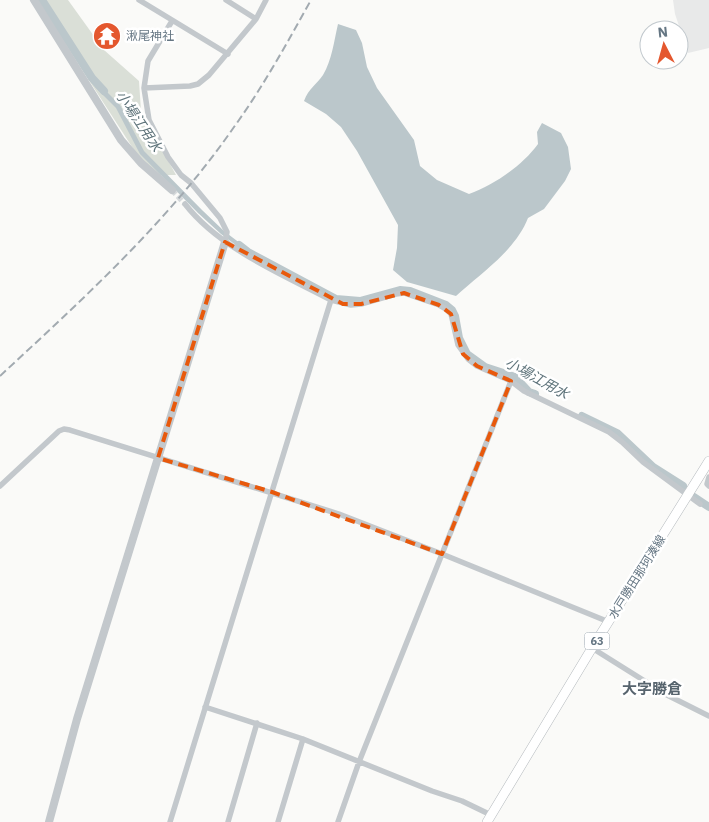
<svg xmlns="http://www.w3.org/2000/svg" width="709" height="822" viewBox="0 0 709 822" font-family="'IBM Plex Sans','Noto Sans JP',sans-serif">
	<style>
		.built { fill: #e8e9e9 }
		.green { fill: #dadfd7 }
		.water { fill: #bbc7cb }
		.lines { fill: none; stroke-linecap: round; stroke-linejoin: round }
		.canal { stroke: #bbc7cb; stroke-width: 8 }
		.minor-tunnel { stroke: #d5d9db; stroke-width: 5.5; stroke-dasharray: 5.5 3; stroke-linecap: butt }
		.primary-casing { stroke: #b5babe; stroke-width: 10 }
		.minor { stroke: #c3c8cc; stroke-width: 5.5 }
		.tertiary { stroke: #c3c8cc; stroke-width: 8 }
		.primary { stroke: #fff; stroke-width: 9 }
		.rail { stroke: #a2aab0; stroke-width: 2; stroke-dasharray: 8 4; stroke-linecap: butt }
		.marked { fill: none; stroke: #e8590c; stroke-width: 4; stroke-dasharray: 10 6; stroke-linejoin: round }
		.labels { text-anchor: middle; stroke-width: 5; stroke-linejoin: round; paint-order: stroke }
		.shield { fill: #fff; stroke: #939fa8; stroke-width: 1 }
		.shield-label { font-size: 11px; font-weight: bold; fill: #657683 }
		.poi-label { font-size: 12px; fill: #657683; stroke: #fff; text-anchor: start }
		.street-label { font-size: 12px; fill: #657683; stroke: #fff }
		.water-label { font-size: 14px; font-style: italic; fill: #60757c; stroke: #fff }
		.quarter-label { font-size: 15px; font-weight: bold; fill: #57646e; stroke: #fff }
	</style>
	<rect width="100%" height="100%" fill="#fafaf8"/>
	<path class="built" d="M 673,0 L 709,0 L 709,48 L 688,53 L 675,14 Z"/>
	<path class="green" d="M 37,0 L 68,0 L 104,50 L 139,81 L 141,111 L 176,175 L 158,175 L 136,153 Z"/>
	<path class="water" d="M 338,24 L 356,30 L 362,43 L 367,67 L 377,88 L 414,140 L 420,166 L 437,180 L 469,194 C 494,185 522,166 538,144 L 537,132 L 542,123 L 561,133 L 568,147 L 571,169 L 565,181 L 544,209 L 528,218 C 515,251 481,273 456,296 L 407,282 L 393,270 L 397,248 L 398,225 L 357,151 L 341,127 L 326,114 L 304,101 C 309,88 316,85 323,75 C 332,60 334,41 338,24 Z
		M 99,84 L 120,105 L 144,151 L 202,210 L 224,231 L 249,250 L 245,252 L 221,234 L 198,213 L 140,154 L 116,108 L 95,87 Z"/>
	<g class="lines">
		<path class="canal" d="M 42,0 L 92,78 L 104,91
			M 239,245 L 248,252 L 336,299 L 360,301 L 400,290 L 410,291 L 446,305 L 452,310 L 455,316 L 459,338 L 467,354 L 485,367 L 515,377 L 529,392 L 535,394
			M 582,416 L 617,433 L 653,467 L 683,486
			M 694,497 L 709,507"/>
		<path class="minor-tunnel" d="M 172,190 L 185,204"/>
		<defs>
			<path id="primary" d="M 487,822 L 592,648 L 709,461"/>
		</defs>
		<use href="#primary" class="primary-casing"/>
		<path class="minor" d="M 139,0 L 228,54
			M 226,0 L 256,19
			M 172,21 L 148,61 L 144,88 L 149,120 L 168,157 L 181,175 L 191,183 L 220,218 L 227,232 L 225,242
			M 144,88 L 190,86 L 198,84 L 209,75 L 256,19 L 266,0
			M 185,204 C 220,249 282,274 331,300 L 351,305 L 361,304 L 396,294 L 404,293 L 439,305 L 446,309 L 451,314 L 458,345 L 468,359 L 477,366 L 511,381 L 524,391 L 609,432 L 622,442 L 643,462 L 700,504
			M 709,477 L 707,484 L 709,486
			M 0,486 L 59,431 L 64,429 L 70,430 L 339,514 L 442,554 L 609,622
			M 592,648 L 667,695 L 709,716
			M 205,707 L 303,739 L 432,791 L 462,801 L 491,815
			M 170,822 L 331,300
			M 228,822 L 257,723
			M 278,822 L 303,739
			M 338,822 L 359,762 L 511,381"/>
		<path class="tertiary" d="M 34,0 L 121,140 L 141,163 L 172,190
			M 49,822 L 77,719 L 225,242"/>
		<use href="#primary" class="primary"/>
		<path class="rail" d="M 0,376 C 83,299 169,221 234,127 C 263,87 287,43 311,0"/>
	</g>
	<path class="marked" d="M 225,242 L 343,304 L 361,304 L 404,293 L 439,305 L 451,314 L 463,354 L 477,366 L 511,381 L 442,554 L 272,492 L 158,458 Z"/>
	<defs>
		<symbol id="temple-disc" viewBox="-11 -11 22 22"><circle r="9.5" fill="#e4572e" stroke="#fff"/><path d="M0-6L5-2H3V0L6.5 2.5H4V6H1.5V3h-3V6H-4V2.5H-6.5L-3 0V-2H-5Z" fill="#fff"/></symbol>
	</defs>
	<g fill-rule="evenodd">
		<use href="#temple-disc" x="91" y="20" width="32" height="32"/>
	</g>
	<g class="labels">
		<rect class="shield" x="584.5" y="632.5" width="25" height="17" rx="4"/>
		<g class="shield-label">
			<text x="597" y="645">63</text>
		</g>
		<g class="poi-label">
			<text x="126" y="40">湫尾神社</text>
		</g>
		<g class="street-label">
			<text transform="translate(637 577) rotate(-58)" y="4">水戸勝田那珂湊線</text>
		</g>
		<g class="water-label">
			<text transform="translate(139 121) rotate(56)" y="5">小場江用水</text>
			<text transform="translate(537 378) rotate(29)" y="5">小場江用水</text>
		</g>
		<g class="quarter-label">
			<text x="652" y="694">大字勝倉</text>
		</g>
	</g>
	<g transform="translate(664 45) rotate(354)"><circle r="24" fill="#ffffff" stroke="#c1c8cd"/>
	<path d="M0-4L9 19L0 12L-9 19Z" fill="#e4572e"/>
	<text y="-8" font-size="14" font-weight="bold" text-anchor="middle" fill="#657683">N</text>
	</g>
</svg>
